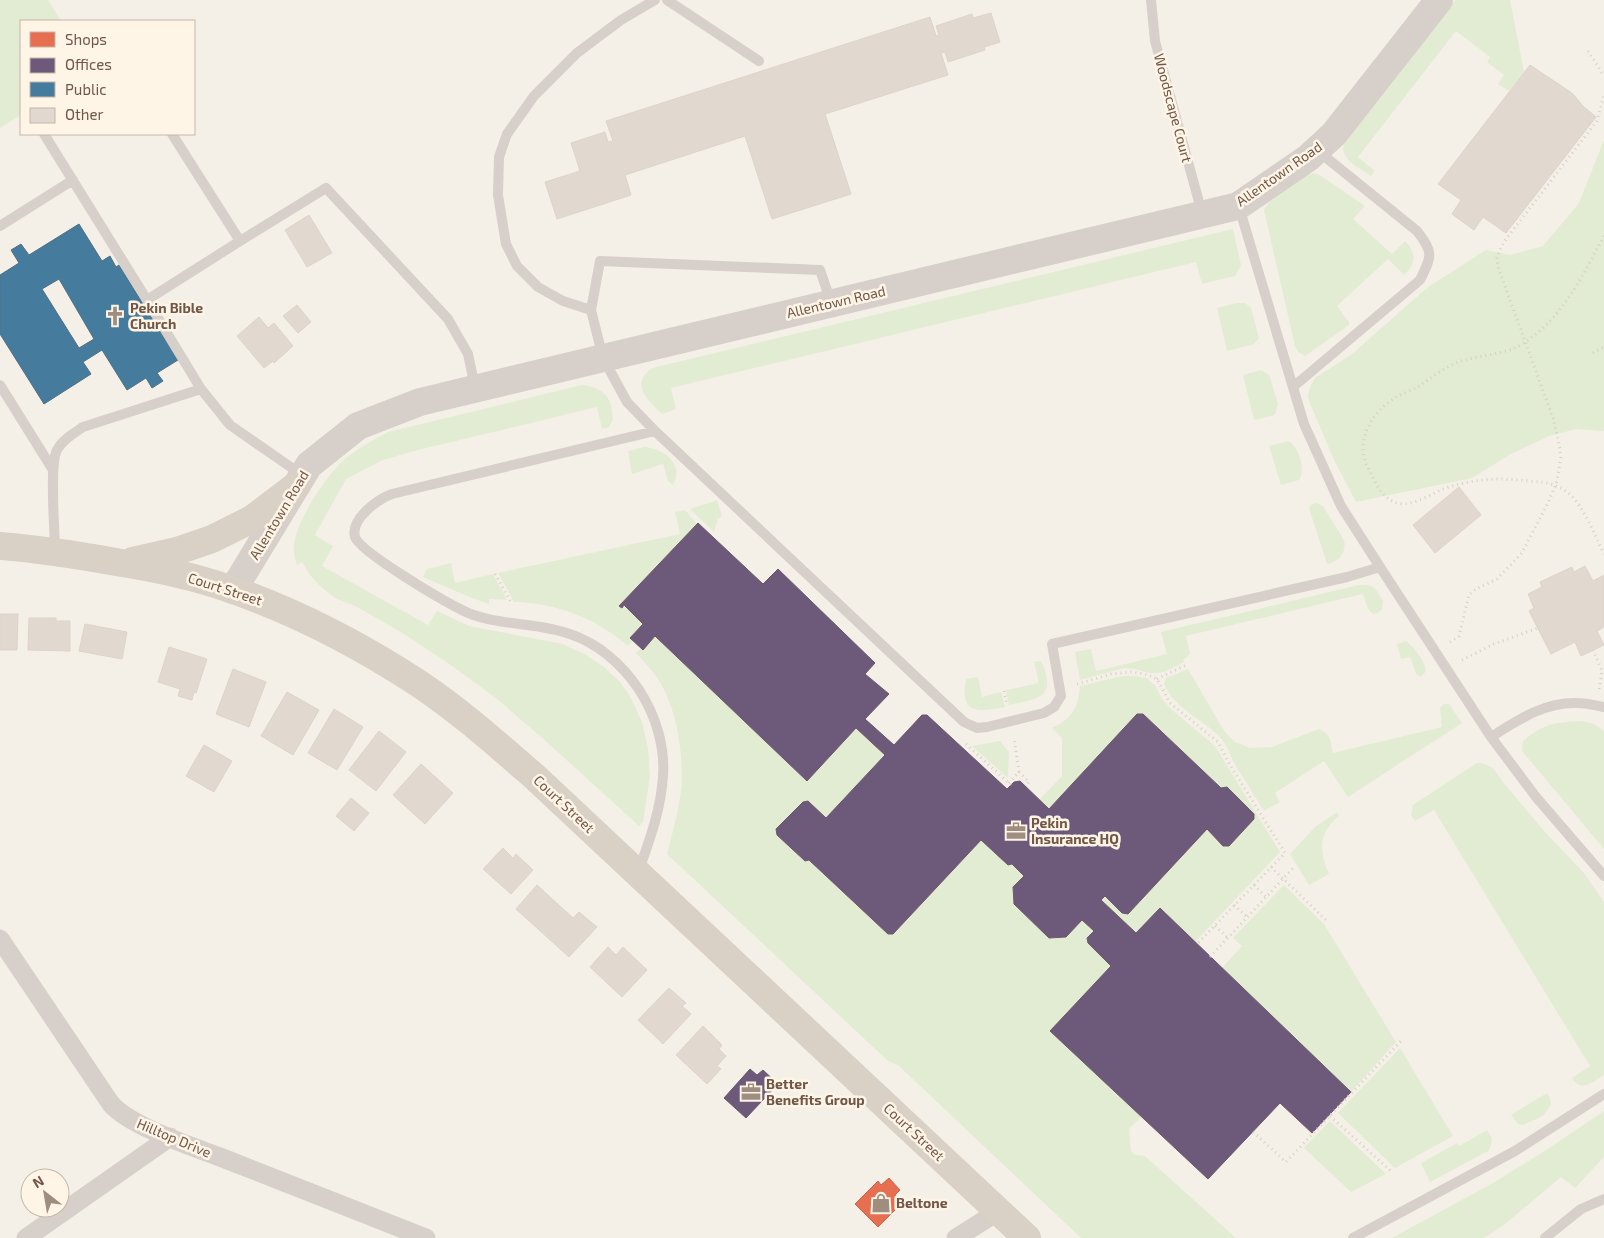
<svg xmlns="http://www.w3.org/2000/svg" width="1604" height="1238" viewBox="0 0 1604 1238" font-family="'Exo 2',sans-serif">
	<style>
		.green { fill: #e1ecd2 }
		.shops { fill: #e76f51; stroke: #c4684f }
		.offices { fill: #6d597a; stroke: #6e586b }
		.public { fill: #457b9d; stroke: #527084; fill-rule: evenodd }
		.building { fill: #e1d8cf; stroke: #ddd3ca }
		.lines { fill: none; stroke-linecap: round; stroke-linejoin: round }
		.path { stroke: #d7cfc9; stroke-width: 3; stroke-dasharray: 1 4; stroke-linecap: butt }
		.lane { stroke: #d7cfc9; stroke-width: 10 }
		.street { stroke: #d7cfc9; stroke-width: 19 }
		.secondary { stroke: #d7cfc9; stroke-width: 28 }
		.primary { stroke: #d9d0c6; stroke-width: 28 }
		.labels { text-anchor: middle; stroke-width: 5; stroke-linejoin: round; paint-order: stroke }
		.street-label { font-size: 14px; fill: #715749; stroke: #fef5e7 }
		.poi-label { font-size: 14px; font-weight: bold; fill: #715749; stroke: #fef5e7; text-anchor: start }
	</style>
	<rect width="100%" height="100%" fill="#f5f0e7"/>
	<path class="green" d="M 0,0 L 48,0 L 61,21 L 21,21 L 21,115 L 0,128 Z
		M 1455,0 L 1510,0 L 1524,72 L 1509,91 L 1498,84 L 1504,75 L 1487,62 L 1490,57 L 1456,31 L 1358,157 L 1375,171 L 1371,176 C 1358,167 1337,158 1345,140 L 1388,88 Z
		M 1604,140 L 1604,431 L 1577,429 L 1549,436 L 1509,455 L 1472,478 L 1356,502 L 1334,460 L 1309,401 L 1308,395 L 1311,385 L 1315,378 L 1352,354 L 1428,287 L 1486,250 L 1510,255 L 1543,246 L 1579,203 Z
		M 1313,173 L 1320,175 L 1365,206 L 1353,219 L 1392,254 L 1405,241 C 1417,253 1416,264 1404,275 L 1388,259 L 1337,306 L 1349,322 L 1349,325 L 1305,356 L 1298,352 L 1295,346 L 1264,210 C 1272,196 1297,178 1313,173 Z
		M 1233,229 L 1241,265 L 1235,276 L 1202,284 L 1196,262 L 671,388 L 676,409 L 662,414 C 648,400 629,385 652,368 Z
		M 1238,303 L 1245,303 L 1251,308 L 1259,338 L 1254,344 L 1227,351 L 1217,308 Z
		M 1261,370 L 1268,374 L 1270,377 L 1278,404 L 1275,415 L 1254,420 L 1243,375 Z
		M 582,385 C 591,385 605,391 609,400 C 612,406 612,414 613,420 L 609,427 L 602,429 L 597,407 L 418,450 L 383,460 L 346,479 L 315,535 L 333,546 L 322,566 L 428,625 L 437,611 L 469,626 L 563,644 L 586,655 L 604,667 L 620,682 L 630,696 L 642,722 L 648,748 L 650,776 L 643,822 L 639,826 L 548,743 L 496,698 L 445,661 L 404,634 L 355,606 L 335,598 L 320,586 L 310,575 L 302,562 L 297,565 C 296,561 294,557 294,554 C 290,528 326,475 346,458 C 359,448 373,440 388,432 Z
		M 1289,441 C 1299,448 1306,470 1299,480 L 1281,485 L 1269,446 Z
		M 644,447 C 663,448 685,464 673,485 L 668,481 L 663,464 L 632,474 L 628,451 Z
		M 717,500 L 722,516 L 718,519 L 714,532 L 690,509 Z
		M 1317,503 L 1323,506 L 1344,540 C 1347,552 1339,562 1327,564 L 1309,508 L 1312,504 Z
		M 685,510 L 697,524 L 619,605 L 621,608 L 624,605 L 643,624 L 631,638 L 633,641 L 628,646 C 596,618 556,603 514,602 L 498,573 L 680,534 L 675,512 Z
		M 451,563 L 455,583 L 493,574 L 507,600 L 489,599 L 489,604 L 472,598 L 423,577 L 427,569 Z
		M 1359,585 C 1375,584 1376,589 1383,601 L 1382,609 L 1378,613 L 1373,614 L 1368,609 L 1363,594 L 1186,636 L 1190,654 L 1183,660 L 1184,662 L 1167,671 L 1159,673 L 1150,673 L 1134,669 L 1124,668 L 1080,680 L 1075,652 L 1091,649 L 1096,671 L 1167,654 L 1161,632 Z
		M 655,636 L 807,781 L 856,728 L 885,755 L 826,818 L 809,801 L 803,802 L 776,829 L 777,835 L 804,861 L 809,860 L 888,934 L 893,934 L 981,840 L 1007,865 L 1012,864 L 1024,876 L 1013,887 L 1014,904 L 1049,938 L 1066,937 L 1082,920 L 1094,931 L 1087,938 L 1088,943 L 1111,966 L 1142,1116 L 1129,1129 L 1131,1151 L 1135,1155 L 1145,1156 L 1236,1238 L 1081,1238 L 898,1065 L 888,1061 L 667,854 C 673,831 681,803 682,779 C 682,746 676,707 658,679 C 652,670 643,661 636,653 L 641,648 L 643,649 Z
		M 1406,641 C 1414,647 1425,661 1426,671 L 1421,677 L 1416,674 L 1410,657 L 1401,659 L 1397,644 Z
		M 1040,661 C 1044,665 1045,669 1046,675 C 1053,701 1028,700 1009,705 L 1006,690 L 1039,683 L 1034,662 Z
		M 1188,669 L 1224,731 L 1235,742 L 1250,748 L 1272,747 L 1319,729 C 1332,735 1330,741 1333,753 L 1442,727 L 1440,708 L 1444,704 L 1449,704 L 1462,723 L 1348,797 L 1324,761 L 1275,793 L 1280,802 L 1264,811 C 1255,797 1246,782 1237,768 C 1231,758 1228,746 1220,737 C 1202,719 1175,709 1164,684 L 1166,678 Z
		M 1123,676 L 1134,676 L 1147,678 L 1156,687 L 1163,700 L 1171,709 L 1215,746 L 1280,852 L 1195,942 L 1160,908 L 1136,933 L 1101,900 L 1105,896 L 1122,913 L 1207,829 L 1223,846 L 1229,846 L 1254,819 L 1254,814 L 1227,787 L 1221,788 L 1143,714 L 1049,809 L 1039,800 L 1062,776 L 1062,738 L 1052,728 C 1072,719 1078,708 1080,686 Z
		M 978,677 L 982,697 L 1001,692 L 1005,707 C 978,712 959,715 966,679 Z
		M 1583,721 L 1594,724 L 1604,731 L 1604,849 L 1522,751 L 1523,741 C 1544,723 1557,722 1583,721 Z
		M 1000,741 L 1009,752 L 1008,778 L 972,746 Z
		M 1477,763 L 1482,763 L 1493,768 L 1503,782 L 1545,832 L 1584,873 L 1604,902 L 1604,1075 C 1593,1082 1581,1093 1572,1078 L 1590,1066 L 1434,810 L 1415,821 L 1411,815 L 1413,805 Z
		M 1337,812 L 1339,816 C 1318,832 1319,852 1329,874 L 1309,885 L 1290,854 L 1315,827 Z
		M 1284,885 L 1324,924 L 1396,1042 L 1351,1092 L 1222,968 L 1242,946 L 1233,938 Z
		M 1400,1048 L 1453,1136 L 1395,1168 L 1338,1113 Z
		M 1547,1093 L 1550,1098 L 1551,1105 L 1543,1116 L 1523,1125 L 1518,1124 L 1511,1115 Z
		M 1604,1111 L 1604,1157 L 1575,1188 L 1561,1177 L 1504,1225 L 1484,1238 L 1392,1238 L 1493,1183 L 1543,1152 Z
		M 1330,1121 L 1386,1174 L 1351,1192 L 1304,1148 Z
		M 1487,1130 L 1492,1138 L 1491,1146 L 1488,1151 L 1430,1182 L 1421,1163 L 1457,1143 L 1459,1146 Z"/>
	<path class="shops" d="M 889,1178 L 900,1190 L 895,1195 L 903,1202 L 878,1227 L 855,1204 L 878,1181 L 881,1185 Z"/>
	<path class="offices" d="M 698,523 L 763,584 L 778,569 L 875,663 L 865,674 L 889,694 L 865,719 L 894,745 L 922,715 L 927,715 L 1007,789 L 1014,782 L 1020,781 L 1049,809 L 1137,714 L 1143,714 L 1221,788 L 1227,787 L 1254,814 L 1254,819 L 1229,846 L 1223,846 L 1207,829 L 1128,914 L 1122,913 L 1105,896 L 1101,900 L 1136,933 L 1160,908 L 1351,1092 L 1312,1133 L 1280,1103 L 1208,1179 L 1050,1031 L 1111,966 L 1088,943 L 1087,938 L 1094,931 L 1082,920 L 1066,937 L 1049,938 L 1014,904 L 1013,887 L 1024,876 L 1012,864 L 1008,865 L 981,840 L 893,934 L 888,934 L 809,860 L 805,861 L 777,835 L 776,829 L 803,802 L 808,801 L 826,818 L 885,755 L 856,728 L 807,781 L 655,636 L 643,650 L 630,638 L 643,624 L 624,605 L 622,608 L 619,606 Z
		M 750,1069 L 757,1075 L 763,1070 L 778,1084 L 746,1118 L 724,1098 Z"/>
	<path class="public" d="M 79,224 L 102,261 L 110,256 L 116,267 L 119,265 L 178,360 L 157,373 L 163,381 L 152,388 L 146,378 L 127,390 L 102,350 L 83,362 L 91,374 L 44,404 L 0,334 L 0,275 L 19,263 L 11,250 L 21,244 L 29,255 ZM 59,279 L 94,339 L 79,348 L 42,289 Z"/>
	<path class="building" d="M 991,13 L 1000,42 L 984,47 L 985,50 L 948,62 L 945,52 L 941,53 L 948,75 L 825,114 L 851,194 L 772,219 L 745,136 L 625,175 L 631,195 L 557,219 L 545,182 L 580,171 L 571,143 L 605,132 L 608,142 L 613,141 L 606,121 L 930,17 L 936,36 L 939,35 L 936,26 L 972,14 L 973,18 Z
		M 1530,65 L 1572,93 L 1583,106 L 1596,117 L 1506,233 L 1483,217 L 1474,230 L 1452,214 L 1461,200 L 1438,184 Z
		M 309,215 L 332,253 L 307,267 L 285,230 Z
		M 297,305 L 311,322 L 298,333 L 283,316 Z
		M 259,317 L 268,328 L 274,323 L 293,346 L 274,363 L 273,361 L 264,368 L 237,336 Z
		M 1459,487 L 1481,515 L 1435,553 L 1413,525 Z
		M 1585,566 L 1593,581 L 1604,575 L 1604,627 L 1597,631 L 1604,645 L 1581,656 L 1575,642 L 1551,654 L 1529,611 L 1534,608 L 1528,594 L 1542,587 L 1540,582 L 1572,567 L 1574,572 Z
		M 0,614 L 18,614 L 17,650 L 0,650 Z
		M 29,618 L 56,618 L 56,621 L 70,621 L 70,651 L 28,650 Z
		M 85,624 L 127,632 L 122,659 L 79,651 Z
		M 169,647 L 207,659 L 196,693 L 194,692 L 192,700 L 178,696 L 180,689 L 158,682 Z
		M 233,669 L 266,682 L 249,727 L 216,714 Z
		M 287,692 L 319,710 L 293,755 L 261,736 Z
		M 334,709 L 363,727 L 337,770 L 308,753 Z
		M 379,731 L 406,752 L 376,791 L 349,770 Z
		M 204,745 L 232,761 L 214,792 L 186,776 Z
		M 421,764 L 453,793 L 425,824 L 393,795 Z
		M 351,798 L 369,813 L 354,831 L 336,816 Z
		M 503,848 L 513,858 L 516,854 L 533,870 L 511,894 L 483,869 Z
		M 537,885 L 573,918 L 579,912 L 597,927 L 569,957 L 516,909 Z
		M 608,947 L 616,955 L 623,947 L 647,970 L 622,997 L 590,967 Z
		M 669,988 L 686,1003 L 682,1006 L 691,1014 L 663,1044 L 638,1020 Z
		M 703,1026 L 722,1045 L 719,1049 L 726,1056 L 717,1066 L 721,1069 L 707,1084 L 676,1055 Z"/>
	<g class="lines">
		<path class="path" d="M 1588,51 L 1604,76
			M 1604,236 C 1585,271 1565,313 1532,337 C 1527,341 1519,346 1513,349 C 1495,355 1476,356 1458,362 C 1443,368 1430,379 1416,388 C 1410,391 1402,394 1396,397 C 1370,413 1354,442 1369,470 C 1376,483 1382,499 1397,503 C 1412,507 1429,495 1443,489 C 1472,479 1499,477 1528,481 C 1543,482 1556,483 1567,492 C 1585,507 1594,534 1604,554
			M 1593,353 L 1604,347
			M 495,574 L 512,604
			M 1450,642 L 1459,636 L 1469,595 L 1476,589 L 1497,579 L 1522,553 L 1549,501 L 1557,481 L 1561,456 L 1558,439 L 1553,418 L 1498,267 L 1497,258 L 1503,243 L 1597,121 L 1604,95
			M 1593,650 L 1602,671 L 1599,690
			M 1462,660 L 1494,644 L 1538,628
			M 1157,679 L 1186,665
			M 1077,684 L 1111,674 L 1130,672 L 1145,674 L 1157,679 L 1170,703 L 1218,742 L 1230,765 L 1285,853 L 1197,944
			M 1004,691 L 1007,705
			M 966,744 L 1011,785
			M 1019,772 L 1029,782 L 1025,786
			M 1009,783 L 1019,772 L 1014,738
			M 1271,867 L 1327,921
			M 1254,885 L 1266,897
			M 1234,905 L 1247,917
			M 1215,926 L 1228,938
			M 1210,957 L 1294,867
			M 1330,1116 L 1393,1173
			M 1253,1132 L 1286,1162 L 1401,1041"/>
		<path class="lane" d="M 667,0 L 759,61
			M 1151,0 L 1155,41 L 1202,213
			M 44,134 L 147,300
			M 172,134 L 240,241 L 147,300 L 201,389 L 230,425 L 302,475
			M 1239,207 L 1304,424 L 1341,506 L 1380,567 L 1491,737 L 1536,797 L 1604,876
			M 0,226 L 73,180
			M 240,241 L 326,188 L 448,319 L 468,354 L 475,387
			M 831,302 L 820,270 L 600,261 L 591,310 L 603,358 L 627,402 L 655,431 L 964,722 L 977,728 L 987,727 L 1044,713 L 1054,707 L 1061,696 L 1052,644 L 1347,577 L 1380,567
			M 591,310 L 563,301 L 538,287 L 517,266 L 506,244 L 498,195 L 499,157 L 507,134 L 534,96 L 577,53 L 621,20 L 655,0
			M 0,385 L 53,470
			M 1293,387 L 1420,280 C 1432,256 1434,253 1417,231 L 1318,151
			M 55,551 C 55,532 49,464 57,450 C 62,440 74,433 83,427 L 201,389
			M 1491,737 C 1518,720 1544,702 1577,703 C 1586,703 1595,705 1604,707
			M 639,870 C 650,839 661,809 663,776 C 667,716 626,653 570,634 C 535,621 493,627 460,609 C 442,600 360,552 355,537 C 350,519 378,499 392,494 L 655,431
			M 1353,1238 L 1515,1151 L 1604,1094
			M 1545,1238 L 1581,1209 L 1604,1199"/>
		<path class="street" d="M 0,939 L 111,1104 C 130,1126 191,1146 220,1157 C 289,1184 357,1211 426,1238
			M 26,1238 L 170,1137
			M 956,1238 L 999,1211"/>
		<path class="secondary" d="M 233,590 L 309,465 L 358,426 L 420,402 L 1238,206 L 1308,158 L 1334,134 L 1439,0"/>
		<path class="primary" d="M 0,546 C 39,549 77,555 116,562 C 149,567 183,574 215,584 C 287,607 355,642 418,683 C 460,711 498,745 536,778 L 1027,1238
			M 133,561 L 177,551 L 212,539 L 252,519 L 297,485"/>
	</g>
	<defs>
		<symbol id="church-bare" viewBox="-9 -9 18 18"><path d="M-1.2-6h2.4v3.5h3.3v2.4h-3.3V6h-2.4V-.1h-3.3v-2.4h3.3Z" fill="#9f8d80" stroke="#fef5e7" stroke-width="2.5" paint-order="stroke"/></symbol>
		<symbol id="office-bare" viewBox="-9 -9 18 18"><path d="M-6-3h4V-5.5h4V-3h4V5H-6ZM-1-4.5V-3h2v-1.5ZM-6 0V1H6V0Z" fill="#9f8d80" stroke="#fef5e7" stroke-width="2.5" paint-order="stroke"/></symbol>
		<symbol id="shop-bare" viewBox="-9 -9 18 18"><path d="M-5-2.5h2.3a2.7 3.5 0 0 1 5.4 0H5L5.5 6h-11ZM-1.5-2.5h3a1.5 2.3 0 0 0-3 0Z" fill="#9f8d80" stroke="#fef5e7" stroke-width="2.5" paint-order="stroke"/></symbol>
	</defs>
	<g fill-rule="evenodd">
		<use href="#church-bare" x="101" y="302" width="28" height="28"/>
		<use href="#office-bare" x="1002" y="817" width="28" height="28"/>
		<use href="#office-bare" x="737" y="1078" width="28" height="28"/>
		<use href="#shop-bare" x="867" y="1189" width="28" height="28"/>
	</g>
	<g class="labels">
		<g class="street-label">
			<text transform="translate(1173 108) rotate(75)" y="5">Woodscape Court</text>
			<text transform="translate(1279 174) rotate(-35)" y="5">Allentown Road</text>
			<text transform="translate(836 302) rotate(-13)" y="5">Allentown Road</text>
			<text transform="translate(279 515) rotate(-59)" y="5">Allentown Road</text>
			<text transform="translate(225 589) rotate(18)" y="5">Court Street</text>
			<text transform="translate(564 804) rotate(43)" y="5">Court Street</text>
			<text transform="translate(914 1132) rotate(43)" y="5">Court Street</text>
			<text transform="translate(174 1138) rotate(23)" y="5">Hilltop Drive</text>
		</g>
		<g class="poi-label">
			<text x="130" y="313">Pekin Bible<tspan x="130" dy="16">Church</tspan></text>
			<text x="1031" y="828">Pekin<tspan x="1031" dy="16">Insurance HQ</tspan></text>
			<text x="766" y="1089">Better<tspan x="766" dy="16">Benefits Group</tspan></text>
			<text x="896" y="1208">Beltone</text>
		</g>
	</g>
	<rect x="20" y="20" width="175" height="115" fill="#fef5e7" stroke="#c6b6a8"/>
	<rect x="30" y="32" width="25" height="15" fill="#e76f51" stroke="#c6b6a8"/>
	<text x="65" y="45" font-size="15" fill="#715749">Shops</text>
	<rect x="30" y="58" width="25" height="15" fill="#6d597a" stroke="#c6b6a8"/>
	<text x="65" y="70" font-size="15" fill="#715749">Offices</text>
	<rect x="30" y="82" width="25" height="15" fill="#457b9d" stroke="#c6b6a8"/>
	<text x="65" y="95" font-size="15" fill="#715749">Public</text>
	<rect x="30" y="108" width="25" height="15" fill="#e1d8cf" stroke="#c6b6a8"/>
	<text x="65" y="120" font-size="15" fill="#715749">Other</text>
	<g transform="translate(45 1193) rotate(329)"><circle r="24" fill="#fef5e7" stroke="#c6b6a8"/>
	<path d="M0-4L9 19L0 12L-9 19Z" fill="#9f8d80"/>
	<text y="-8" font-size="14" font-weight="bold" text-anchor="middle" fill="#715749">N</text>
	</g>
</svg>
